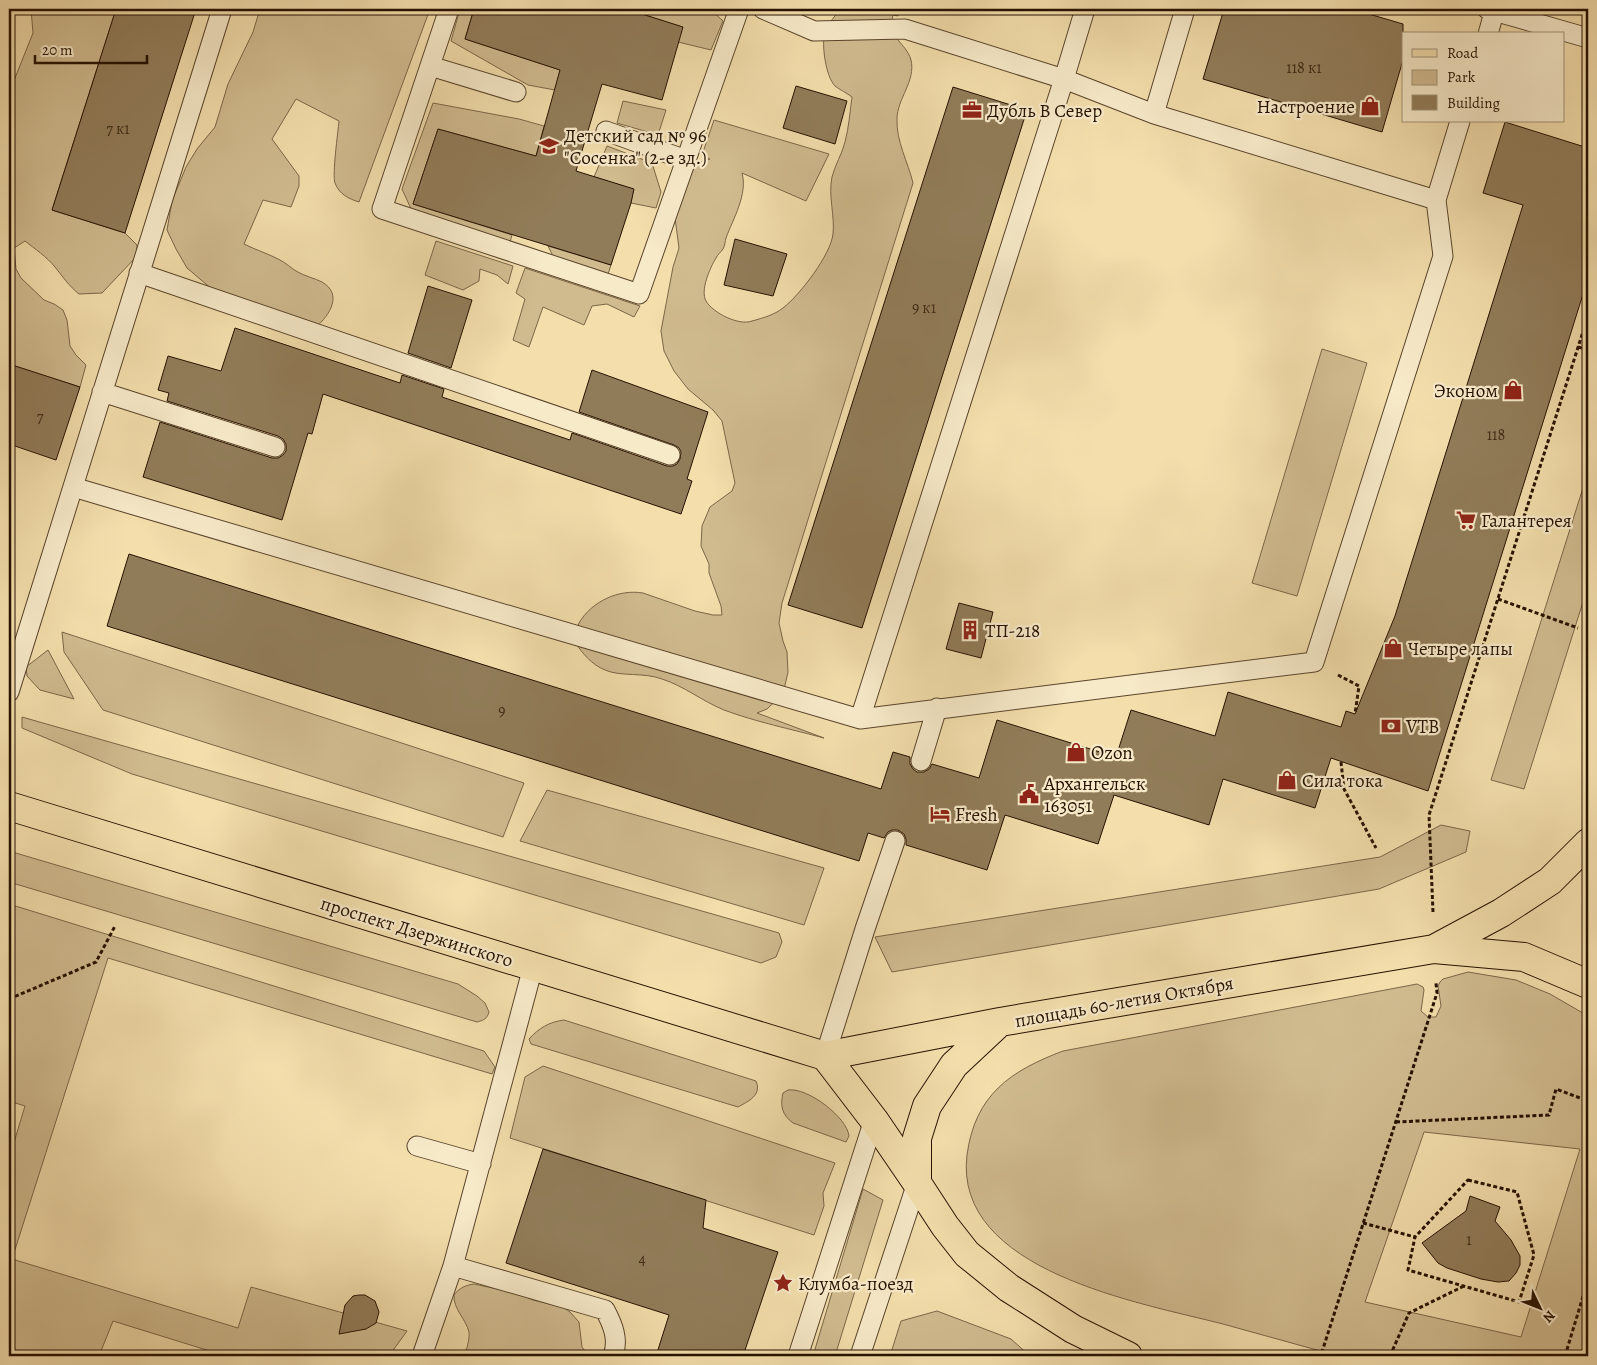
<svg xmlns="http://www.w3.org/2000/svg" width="1597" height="1365" viewBox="0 0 1597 1365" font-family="Alegreya,serif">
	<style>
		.green { fill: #d0bb8f; stroke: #7b6648; fill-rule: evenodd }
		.building { fill: #917c59; stroke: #261100 }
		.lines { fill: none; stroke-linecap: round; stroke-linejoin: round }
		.service-casing { stroke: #59442b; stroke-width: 21 }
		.primary-casing { stroke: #261100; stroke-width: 30 }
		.path { stroke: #261100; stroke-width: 3; stroke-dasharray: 4 2.5; stroke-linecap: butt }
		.service { stroke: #f7eac9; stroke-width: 19 }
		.primary { stroke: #f3deac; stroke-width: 28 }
		.labels { text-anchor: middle; stroke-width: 4.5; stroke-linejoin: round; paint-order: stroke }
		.number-label { font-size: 16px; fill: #412c16 }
		.poi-label { font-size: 19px; fill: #261100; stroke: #f7eac9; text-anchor: start }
		.street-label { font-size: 19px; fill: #261100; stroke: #f7eac9 }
	</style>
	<rect width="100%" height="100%" fill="#f3deac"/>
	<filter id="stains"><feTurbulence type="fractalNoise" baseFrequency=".004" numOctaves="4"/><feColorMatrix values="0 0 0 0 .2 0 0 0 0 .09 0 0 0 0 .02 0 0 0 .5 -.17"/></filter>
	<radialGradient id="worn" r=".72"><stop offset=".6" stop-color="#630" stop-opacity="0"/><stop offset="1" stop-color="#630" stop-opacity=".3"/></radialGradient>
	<path class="green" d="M 31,9 L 116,9 L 52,210 L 125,233 L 137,245 L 136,257 L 102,293 L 79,294 C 69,286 63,277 55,267 C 47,257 35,249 25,241 L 14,248 L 16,269 L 21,278 L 44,300 L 54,304 L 63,310 L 67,320 L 70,346 L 76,355 L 86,365 L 80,387 L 9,364 L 9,93 L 33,33 Z
		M 260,9 L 430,9 L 359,202 C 349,199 339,194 335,183 C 332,175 338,132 339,121 L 296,99 L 272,139 L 299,176 L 299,186 L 291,207 L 263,200 L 244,244 C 256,250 269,254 280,260 C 286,263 291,268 296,271 C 304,276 314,278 322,282 C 343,294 330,315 316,327 L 213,290 L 187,268 L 176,249 L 167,230 L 172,201 L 186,167 L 197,149 L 215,127 L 228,84 L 253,32 Z
		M 460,9 L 474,9 L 465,39 L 560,70 L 555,90 L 528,85 L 451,41 Z
		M 647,9 L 710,9 L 723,21 L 711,50 L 678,42 L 682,27 L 645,15 Z
		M 841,9 L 901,9 L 898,16 L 893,15 C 887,39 906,42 911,60 C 916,81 897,99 897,119 C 896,141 908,162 913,183 L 782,603 L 779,623 L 783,641 L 787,652 L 788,672 L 783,694 L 767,709 L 757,713 L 824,738 C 791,729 756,722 724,710 C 702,701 684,686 662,679 C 643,672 621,677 605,670 C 592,665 582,653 575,642 C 576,635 576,628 579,623 C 592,601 619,589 643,593 L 695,611 L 713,615 L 722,615 L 721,606 L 709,573 L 709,564 L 701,546 L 702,526 L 710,507 L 732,491 L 735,483 L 722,421 L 713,410 L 688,389 L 674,371 L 664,351 L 661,331 L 673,267 L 679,248 L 675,218 L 687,176 L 700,162 L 710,159 L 702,155 L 714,120 L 829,154 L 806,201 L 742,173 C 748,194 733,219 726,238 C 725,241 725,246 723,249 C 721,252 718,254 716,258 C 710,268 700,290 706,301 C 713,313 739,326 752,321 C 763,318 774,315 783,308 C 800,295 831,254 833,234 C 835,215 828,196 832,177 C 835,165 842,154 845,142 C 849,127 850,111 852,97 C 847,93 840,90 835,86 C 826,77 821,44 825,32 C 829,23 835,15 841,9 Z
		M 623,101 L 666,110 L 658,135 L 617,123 Z
		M 433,103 L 519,119 L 544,126 L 536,156 L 438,129 L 413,204 L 512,235 L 509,246 L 412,211 L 402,189 Z
		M 607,146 L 652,163 L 661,192 L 656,208 L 631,203 L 633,189 L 594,177 Z
		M 436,241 L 513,266 L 508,284 L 497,275 L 480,269 L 479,281 L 463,290 L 425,275 Z
		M 548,246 L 611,265 L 608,274 L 554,258 Z
		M 525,268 L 640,306 L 634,317 L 607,304 L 592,306 L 584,325 L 543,307 L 529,347 L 513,340 L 525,299 L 516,293 Z
		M 1322,349 L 1367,363 L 1297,596 L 1252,583 Z
		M 1588,472 L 1588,586 L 1524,789 L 1491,780 Z
		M 62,632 L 524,783 L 503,837 L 103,710 L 64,652 Z
		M 48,650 L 74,699 L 40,690 L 27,676 L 26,667 Z
		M 22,717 L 779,933 L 782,942 L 776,957 L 761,963 L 132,774 L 22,728 Z
		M 547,790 L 824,868 L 804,925 L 520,841 Z
		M 1441,825 L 1470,831 L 1466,852 L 1379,889 L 892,972 L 875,937 L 1380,857 Z
		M 9,851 L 458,984 L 477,996 L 485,1003 L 489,1012 C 487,1019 484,1020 477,1022 L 9,882 Z
		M 9,904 L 484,1051 L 495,1067 L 492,1074 L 108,958 L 12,1259 L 238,1328 L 251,1287 L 407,1331 L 389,1356 L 226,1356 L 113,1321 L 99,1356 L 9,1356 L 9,1159 L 25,1106 L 9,1101 Z
		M 1468,972 L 1516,980 L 1550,994 L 1588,1016 L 1588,1356 C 1532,1356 1477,1356 1421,1356 C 1395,1356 1369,1359 1343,1356 C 1331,1355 1318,1350 1306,1347 C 1278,1339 1251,1332 1223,1324 C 1141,1303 953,1271 967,1155 C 975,1095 1010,1071 1063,1051 L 1417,984 L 1423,987 L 1424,990 L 1421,1011 L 1428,1017 L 1436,1017 L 1441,1006 L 1438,986 L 1440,982 L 1443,979 ZM 1424,1132 L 1580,1149 L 1521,1337 L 1365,1302 Z
		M 564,1020 L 756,1081 C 762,1095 749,1101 738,1107 L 531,1044 L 529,1039 C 539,1028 549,1022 564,1020 Z
		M 543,1066 L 835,1163 L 823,1193 L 824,1206 L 814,1235 L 510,1138 L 525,1077 Z
		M 788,1090 C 807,1087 847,1117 849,1136 L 846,1142 L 793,1123 C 782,1115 780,1106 783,1093 Z
		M 863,1189 L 883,1200 L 835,1356 L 813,1356 Z
		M 474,1284 L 516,1293 L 533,1300 L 562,1307 L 569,1311 L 579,1322 L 582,1347 L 589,1356 L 465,1356 C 466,1349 470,1340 469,1332 C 466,1319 453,1309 454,1295 C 459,1288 466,1285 474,1284 Z
		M 937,1311 L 1011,1339 L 1030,1356 L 890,1356 L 901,1321 Z"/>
	<path class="building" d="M 116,9 L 196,9 L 125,233 L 52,210 Z
		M 474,9 L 626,9 L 683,27 L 662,100 L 602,84 L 576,171 L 634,189 L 631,203 L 611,265 L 413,204 L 438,129 L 536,156 L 560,70 L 465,39 Z
		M 1224,9 L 1352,9 L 1403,24 L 1403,60 L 1382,132 L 1203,79 Z
		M 796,86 L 847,101 L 835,144 L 783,128 Z
		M 953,87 L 1027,110 L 862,628 L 788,605 Z
		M 1505,122 L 1588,148 L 1588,278 L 1428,791 L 1331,758 L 1315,808 L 1223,779 L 1209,825 L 1114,795 L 1098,844 L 1005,815 L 987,870 L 906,845 L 906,839 L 904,834 L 898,830 L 892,830 L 888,832 L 884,838 L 868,833 L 859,861 L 107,626 L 129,554 L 881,789 L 893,752 L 910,757 L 910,764 L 913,769 L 917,772 L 924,772 L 929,769 L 932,764 L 979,778 L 997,720 L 1116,757 L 1131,710 L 1215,736 L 1228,692 L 1341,727 L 1346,711 L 1355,714 L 1395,616 L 1523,205 L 1483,193 Z
		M 735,239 L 787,254 L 773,296 L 724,285 Z
		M 428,286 L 472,300 L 451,368 L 408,353 Z
		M 235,328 L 400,383 L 402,375 L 444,389 L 442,397 L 570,440 L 572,433 L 667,466 L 673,466 L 677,464 L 680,459 L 681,452 L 679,448 L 674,445 L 579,412 L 592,370 L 708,412 L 687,479 L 692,481 L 681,514 L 323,394 L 312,434 L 308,433 L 282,520 L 143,477 L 160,422 L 272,458 L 278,458 L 283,455 L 286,451 L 286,444 L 283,439 L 278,436 L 167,401 L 169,393 L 158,390 L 168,356 L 221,371 Z
		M 9,364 L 80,387 L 56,460 L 9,444 Z
		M 959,603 L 993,612 L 981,658 L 946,649 Z
		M 543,1149 L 706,1200 L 703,1228 L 778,1252 L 743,1356 L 656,1356 L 669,1315 L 506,1263 Z
		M 1470,1196 L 1500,1207 L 1495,1221 L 1511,1240 L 1520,1256 L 1520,1265 L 1516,1273 L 1509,1281 L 1498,1282 L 1481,1279 L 1447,1268 L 1438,1263 L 1422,1243 L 1466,1211 Z
		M 359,1295 L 365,1295 L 375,1301 L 379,1312 L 376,1323 L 366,1329 L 339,1334 L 345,1305 L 353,1296 Z"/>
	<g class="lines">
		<defs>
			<path id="service" d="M 449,9 L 382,209 L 639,294 L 739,9
				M 763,9 L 814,31 L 905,29 L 1064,79 L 1154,114 L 1436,200
				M 1487,9 L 1588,38
				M 1488,34 L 1495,9
				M 430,66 L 516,92
				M 1154,114 L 1185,9
				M 606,131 L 686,160
				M 139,273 L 670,455
				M 102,392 L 275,447
				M 73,487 L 860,719 L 1314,662 L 1443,256 L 1436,200 L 1460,121
				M 9,692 L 222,9
				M 860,719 L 1064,79 L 1085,9
				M 921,761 L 937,708
				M 825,1056 L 865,929 L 895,841
				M 417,1146 L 481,1164
				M 453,1266 L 605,1310 C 613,1325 619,1340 613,1356
				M 422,1356 L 453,1266 L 533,967
				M 798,1356 L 874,1120
				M 860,1356 L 917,1183"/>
			<path id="primary" d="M 9,806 L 825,1056 L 1000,1022
				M 1434,949 L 1501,913 L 1550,881 L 1588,843
				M 825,1056 L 874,1120 L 917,1183
				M 1128,1356 L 1073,1329 L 1009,1288 L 967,1254 L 945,1226 L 917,1183 L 917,1138 L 927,1106 L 954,1065 L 1000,1022 L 1434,949 L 1524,957 L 1588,984"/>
		</defs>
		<use href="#service" class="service-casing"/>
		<use href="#primary" class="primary-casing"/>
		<path class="path" d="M 1578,347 L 1588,350
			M 1498,599 L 1578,628
			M 1338,675 L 1359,686 L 1355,714
			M 1341,762 L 1344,789 L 1376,848
			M 1433,912 L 1429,815 L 1588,316
			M 9,999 L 96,962 L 115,926
			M 1396,1122 L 1549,1115 L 1556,1089 L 1588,1101
			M 1468,1180 L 1517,1192 L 1534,1255 L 1519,1302 L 1408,1270 L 1415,1237 Z
			M 1363,1223 L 1415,1237
			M 1325,1356 L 1321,1355 L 1437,993 L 1436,983
			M 1390,1356 L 1409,1313 L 1464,1286
			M 1565,1356 L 1588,1280"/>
		<use href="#service" class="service"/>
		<use href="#primary" class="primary"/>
	</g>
	<defs>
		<symbol id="shop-bare" viewBox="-9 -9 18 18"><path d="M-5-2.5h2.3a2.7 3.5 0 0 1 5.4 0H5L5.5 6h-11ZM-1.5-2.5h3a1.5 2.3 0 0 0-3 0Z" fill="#8f2418" stroke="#f7eac9" stroke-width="2.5" paint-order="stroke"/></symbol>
		<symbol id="office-bare" viewBox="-9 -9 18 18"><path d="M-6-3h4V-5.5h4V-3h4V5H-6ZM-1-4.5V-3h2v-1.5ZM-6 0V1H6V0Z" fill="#8f2418" stroke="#f7eac9" stroke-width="2.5" paint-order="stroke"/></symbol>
		<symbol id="school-bare" viewBox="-9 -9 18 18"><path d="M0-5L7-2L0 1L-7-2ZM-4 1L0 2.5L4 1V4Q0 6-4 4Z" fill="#8f2418" stroke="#f7eac9" stroke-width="2.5" paint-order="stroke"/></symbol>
		<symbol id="supermarket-bare" viewBox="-9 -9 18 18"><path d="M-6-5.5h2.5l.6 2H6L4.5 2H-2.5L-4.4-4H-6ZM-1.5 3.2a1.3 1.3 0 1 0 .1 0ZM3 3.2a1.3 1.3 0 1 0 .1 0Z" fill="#8f2418" stroke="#f7eac9" stroke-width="2.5" paint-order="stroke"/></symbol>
		<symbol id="building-bare" viewBox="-9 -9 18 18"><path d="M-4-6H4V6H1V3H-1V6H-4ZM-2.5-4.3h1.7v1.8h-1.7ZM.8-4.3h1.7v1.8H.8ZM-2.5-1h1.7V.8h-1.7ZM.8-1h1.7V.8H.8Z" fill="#8f2418" stroke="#f7eac9" stroke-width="2.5" paint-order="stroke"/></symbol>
		<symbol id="bank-bare" viewBox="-9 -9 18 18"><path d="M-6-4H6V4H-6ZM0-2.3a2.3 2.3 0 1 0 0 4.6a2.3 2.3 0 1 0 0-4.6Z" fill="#8f2418" stroke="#f7eac9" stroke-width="2.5" paint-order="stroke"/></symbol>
		<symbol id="civic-bare" viewBox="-9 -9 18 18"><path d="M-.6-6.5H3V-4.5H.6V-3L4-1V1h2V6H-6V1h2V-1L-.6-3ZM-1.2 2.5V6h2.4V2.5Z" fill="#8f2418" stroke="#f7eac9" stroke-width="2.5" paint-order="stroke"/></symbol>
		<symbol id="hotel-bare" viewBox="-9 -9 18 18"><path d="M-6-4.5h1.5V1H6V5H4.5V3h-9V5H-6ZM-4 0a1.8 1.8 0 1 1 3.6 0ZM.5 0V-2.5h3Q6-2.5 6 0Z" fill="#8f2418" stroke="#f7eac9" stroke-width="2.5" paint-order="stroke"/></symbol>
		<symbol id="sight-bare" viewBox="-9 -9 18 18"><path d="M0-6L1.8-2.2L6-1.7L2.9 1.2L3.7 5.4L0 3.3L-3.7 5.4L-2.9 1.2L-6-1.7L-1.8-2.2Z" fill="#8f2418" stroke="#f7eac9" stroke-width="2.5" paint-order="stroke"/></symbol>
	</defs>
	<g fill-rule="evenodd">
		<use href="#shop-bare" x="1356" y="92" width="28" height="28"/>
		<use href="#office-bare" x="958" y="96" width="28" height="28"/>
		<use href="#school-bare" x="535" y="132" width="28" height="28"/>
		<use href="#shop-bare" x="1499" y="376" width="28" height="28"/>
		<use href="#supermarket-bare" x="1452" y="506" width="28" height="28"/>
		<use href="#building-bare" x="956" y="616" width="28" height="28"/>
		<use href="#shop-bare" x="1379" y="634" width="28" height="28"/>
		<use href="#bank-bare" x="1377" y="712" width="28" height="28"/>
		<use href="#shop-bare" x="1062" y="738" width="28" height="28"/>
		<use href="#shop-bare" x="1273" y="766" width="28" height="28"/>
		<use href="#civic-bare" x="1015" y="780" width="28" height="28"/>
		<use href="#hotel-bare" x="926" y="800" width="28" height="28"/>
		<use href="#sight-bare" x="769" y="1269" width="28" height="28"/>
	</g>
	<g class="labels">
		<g class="number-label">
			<text x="1304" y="73">118 к1</text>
			<text x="118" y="134">7 к1</text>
			<text x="924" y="313">9 к1</text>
			<text x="40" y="422">7</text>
			<text x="1496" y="440">118</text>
			<text x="502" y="716">9</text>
			<text x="1469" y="1245">1</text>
			<text x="642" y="1264">4</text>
		</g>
		<g class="poi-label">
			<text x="1355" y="113" text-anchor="end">Настроение</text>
			<text x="987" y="117">Дубль В Север</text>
			<text x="564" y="142">Детский сад № 96<tspan x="564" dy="22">"Сосенка" (2-е зд.)</tspan></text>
			<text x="1498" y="397" text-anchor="end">Эконом</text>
			<text x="1481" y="527">Галантерея</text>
			<text x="985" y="637">ТП-218</text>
			<text x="1408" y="655">Четыре лапы</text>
			<text x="1406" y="733">VTB</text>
			<text x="1091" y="759">Ozon</text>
			<text x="1302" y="787">Сила тока</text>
			<text x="1044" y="790">Архангельск<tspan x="1044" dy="22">163051</tspan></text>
			<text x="955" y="821">Fresh</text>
			<text x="798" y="1290">Клумба-поезд</text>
		</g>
		<g class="street-label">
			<text transform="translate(417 931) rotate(17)" y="7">проспект Дзержинского</text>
			<text transform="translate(1124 1001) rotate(-10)" y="7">площадь 60-летия Октября</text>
		</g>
	</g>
	<rect width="1597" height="1365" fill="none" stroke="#f3deac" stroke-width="30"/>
	<rect x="10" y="10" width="1577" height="1345" fill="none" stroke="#261100" stroke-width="2.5"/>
	<rect x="15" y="15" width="1567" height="1335" fill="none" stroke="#261100"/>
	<rect x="1402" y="32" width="162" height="90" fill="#f7eac9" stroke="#a39379"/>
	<rect x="1412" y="49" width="25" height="8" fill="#f3deac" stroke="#a39379"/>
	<text x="1447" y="58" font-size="15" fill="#261100">Road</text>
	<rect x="1412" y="70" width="25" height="15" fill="#d0bb8f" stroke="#a39379"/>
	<text x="1447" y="82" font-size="15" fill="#261100">Park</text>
	<rect x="1412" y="95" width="25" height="15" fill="#917c59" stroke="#a39379"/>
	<text x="1447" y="108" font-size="15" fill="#261100">Building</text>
	<g transform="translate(1540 1308) rotate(133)" stroke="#f7eac9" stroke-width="4" paint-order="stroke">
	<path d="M0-4L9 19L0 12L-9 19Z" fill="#261100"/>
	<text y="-8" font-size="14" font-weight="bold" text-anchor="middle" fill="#261100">N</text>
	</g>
	<path d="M35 55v8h112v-8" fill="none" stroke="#261100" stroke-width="2.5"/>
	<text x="42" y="55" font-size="15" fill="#261100" stroke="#f7eac9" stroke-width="4" paint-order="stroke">20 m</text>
	<rect width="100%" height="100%" filter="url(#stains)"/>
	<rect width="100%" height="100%" fill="url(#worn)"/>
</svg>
